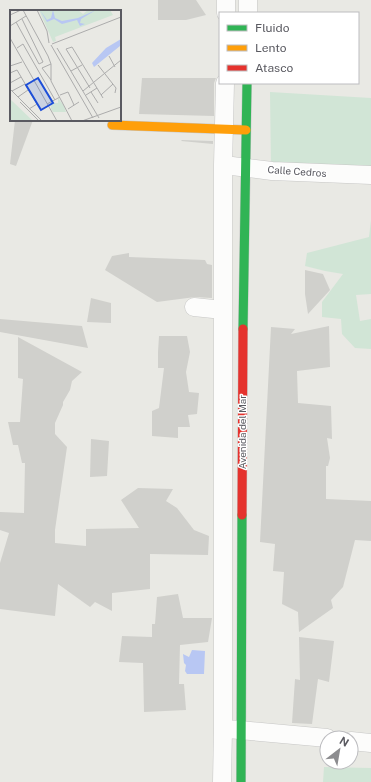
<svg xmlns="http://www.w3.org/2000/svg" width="371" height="782" viewBox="0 0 371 782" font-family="'Public Sans',sans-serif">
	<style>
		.green { fill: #d1e5d6 }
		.water { fill: #b8c7f3 }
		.building { fill: #d0d0cc }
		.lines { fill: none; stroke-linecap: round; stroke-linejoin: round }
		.street-casing { stroke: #c7c7c6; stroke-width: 19 }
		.fast-casing { stroke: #c6c6c6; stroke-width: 10 }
		.slow-casing { stroke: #c6c6c6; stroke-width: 10 }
		.jam-casing { stroke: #c6c6c6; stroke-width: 10 }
		.street { stroke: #fcfcfb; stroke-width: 18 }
		.fast { stroke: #30b455; stroke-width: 9 }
		.slow { stroke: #ff9f0a; stroke-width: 9 }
		.jam { stroke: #e5322d; stroke-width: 9 }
		.labels { text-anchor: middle; stroke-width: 3; stroke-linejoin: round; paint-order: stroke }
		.street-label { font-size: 10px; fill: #5a5a61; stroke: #fff }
		.inset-road { fill: none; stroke: #acacac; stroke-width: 1 }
		.view { fill: #1d4ed8; fill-opacity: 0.15; stroke: #1d4ed8; stroke-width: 2 }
		.inset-edge { fill: none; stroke: #5a5a61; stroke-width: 2 }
	</style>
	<rect width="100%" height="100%" fill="#e9e9e4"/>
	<path class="green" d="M 270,92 L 371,98 L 371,175 L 271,169 Z
		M 371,220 L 371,294 L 356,295 L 360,321 L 371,319 L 371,349 L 355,348 L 342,334 L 341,319 L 322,317 L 322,302 L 343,274 L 325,271 L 305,266 L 307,253 L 369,237 Z
		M 324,767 L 371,768 L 371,782 L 323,782 Z"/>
	<path class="water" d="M 192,650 L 205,651 L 204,674 L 187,674 L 185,671 L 186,665 L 184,663 L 183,654 L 189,657 Z"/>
	<path class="building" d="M 158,0 L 196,0 L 206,15 L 186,20 L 158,20 Z
		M 142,78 L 216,78 L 214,83 L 214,116 L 139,114 Z
		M 15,120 L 33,120 L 16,166 L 10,164 Z
		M 182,140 L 213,141 L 213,144 L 181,141 Z
		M 129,253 L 129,257 L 205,260 L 207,264 L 212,265 L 212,298 L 195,297 L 157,302 L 105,270 L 112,256 Z
		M 305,270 L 323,274 L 330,290 L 308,314 L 305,294 Z
		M 91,298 L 111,303 L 111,323 L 87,322 Z
		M 0,319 L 82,326 L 88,348 L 0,332 Z
		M 329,326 L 330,367 L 297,371 L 298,403 L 331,406 L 332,439 L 327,438 L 330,458 L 328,466 L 326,466 L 326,499 L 371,501 L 371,541 L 355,540 L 343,587 L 331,600 L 333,608 L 299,632 L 298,612 L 282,604 L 284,572 L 273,571 L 275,544 L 260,542 L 271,327 L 295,329 L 291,334 Z
		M 159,336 L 187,336 L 190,352 L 186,372 L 189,392 L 199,393 L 197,414 L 188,415 L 190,427 L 178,427 L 178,438 L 152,436 L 152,411 L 159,408 L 164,368 L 158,368 L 158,352 Z
		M 18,337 L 82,372 L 72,381 L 70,390 L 63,402 L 63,405 L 55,423 L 55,434 L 67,447 L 55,530 L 55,543 L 86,546 L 86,529 L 139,528 L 121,500 L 138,488 L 173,489 L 166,501 L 177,508 L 194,530 L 209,536 L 208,555 L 150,554 L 150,589 L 112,593 L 112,611 L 95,602 L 90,607 L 58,584 L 55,616 L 0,609 L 0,563 L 9,533 L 0,530 L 0,512 L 24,513 L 25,463 L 22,463 L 18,445 L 13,445 L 8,422 L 20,422 L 23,379 L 18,378 Z
		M 91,439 L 109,441 L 107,476 L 90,477 Z
		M 178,594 L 183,618 L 212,618 L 208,642 L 180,645 L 179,684 L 184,684 L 186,710 L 144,712 L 143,663 L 119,662 L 122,636 L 152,637 L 152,624 L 155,624 L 157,597 Z
		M 299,637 L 334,641 L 329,682 L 318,679 L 312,724 L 292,723 L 295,679 L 300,680 Z"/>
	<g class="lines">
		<defs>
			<path id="street" d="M 226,13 L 226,0
				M 248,13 L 248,0
				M 232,166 L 272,171 L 371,175
				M 194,307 L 223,310
				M 228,729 L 327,738
				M 351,741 L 371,743
				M 222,782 L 223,728 L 223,165 L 225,83"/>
			<path id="fast" d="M 243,329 L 247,83
				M 241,782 L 242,515"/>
			<path id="slow" d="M 112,125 L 246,130"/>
			<path id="jam" d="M 242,515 L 243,329"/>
		</defs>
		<use href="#street" class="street-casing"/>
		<use href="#fast" class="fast-casing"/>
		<use href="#slow" class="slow-casing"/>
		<use href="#jam" class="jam-casing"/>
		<use href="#street" class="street"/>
		<use href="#fast" class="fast"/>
		<use href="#slow" class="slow"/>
		<use href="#jam" class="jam"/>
	</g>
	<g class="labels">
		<g class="street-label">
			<text transform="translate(297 171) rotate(4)" y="4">Calle Cedros</text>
			<text transform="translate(242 432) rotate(-90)" y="4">Avenida del Mar</text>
		</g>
	</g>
	<g transform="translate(10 10)">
		<rect width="111" height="111" fill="#e9e9e4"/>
		<path d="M 29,0 L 68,0 L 73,4 L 78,0 L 100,0 L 103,5 L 45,27 L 46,31 L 43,32 ZM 48,88 L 54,96 L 56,102 L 43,102 L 41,99 L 41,93 L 48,93 ZM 0,89 L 23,111 L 0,111 Z" fill="#d1e5d6"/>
		<path d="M 30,0 L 37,10 L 41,8 L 43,0 L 45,8 L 52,11 L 68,8 L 86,0 L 71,9 L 70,13 L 75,14 L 70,16 L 67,10 L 52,14 L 44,9 L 37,12 ZM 111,29 L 110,36 L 84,57 L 82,53 L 96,38 Z" fill="#b8c7f3"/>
		<path class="inset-road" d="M 13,0 L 38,46 L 41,54 L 41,71 L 62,111M 27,0 L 37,21 L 39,33M 0,5 L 11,0M 6,12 L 29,54 L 33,52 L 12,9M 0,16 L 16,6M 0,28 L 47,111M 42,34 L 111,7M 41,35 L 83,108M 7,38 L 13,34 L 45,90M 47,38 L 89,108M 56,39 L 62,37 L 93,88M 56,39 L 80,78M 99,46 L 105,57M 88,55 L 106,78 L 105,83M 0,56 L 12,52M 61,61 L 72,55M 0,63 L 7,60 L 27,94 L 19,99M 41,70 L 32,58 L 41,54M 0,73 L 11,67M 0,79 L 32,111M 2,81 L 15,74M 73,81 L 111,50M 81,82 L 88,93M 50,85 L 58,82 L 64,95M 76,85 L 87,78M 91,85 L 103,74M 8,87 L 18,80M 10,92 L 29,111M 37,94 L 50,87M 58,99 L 69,92M 72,111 L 111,97"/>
		<path class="view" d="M 28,68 L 43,93 L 31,100 L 16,75 Z"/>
		<rect width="111" height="111" class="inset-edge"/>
	</g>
	<rect x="219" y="12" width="140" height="72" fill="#ffffff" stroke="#bdbdc0"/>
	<rect x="227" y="25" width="20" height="6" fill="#30b455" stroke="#bdbdc0"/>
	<text x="255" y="32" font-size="12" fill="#5a5a61">Fluido</text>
	<rect x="227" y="45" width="20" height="6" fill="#ff9f0a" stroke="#bdbdc0"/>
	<text x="255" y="52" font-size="12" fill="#5a5a61">Lento</text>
	<rect x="227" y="65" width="20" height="6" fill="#e5322d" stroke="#bdbdc0"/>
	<text x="255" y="72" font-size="12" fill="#5a5a61">Atasco</text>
	<g transform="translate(339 750) rotate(31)"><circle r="19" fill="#ffffff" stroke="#bdbdc0"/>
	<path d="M0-3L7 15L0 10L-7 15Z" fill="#8c8c8f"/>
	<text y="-6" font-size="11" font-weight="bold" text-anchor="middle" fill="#5a5a61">N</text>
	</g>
</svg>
